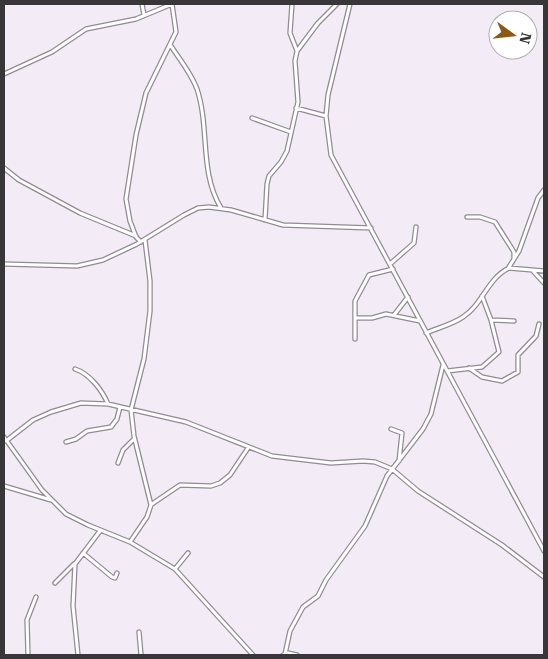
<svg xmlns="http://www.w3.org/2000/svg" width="548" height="659" viewBox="0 0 548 659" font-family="'Roboto Serif',serif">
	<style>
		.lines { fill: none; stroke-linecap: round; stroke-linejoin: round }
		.minor-casing { stroke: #928b94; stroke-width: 5.5 }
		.minor { stroke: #fff; stroke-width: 3 }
	</style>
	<rect width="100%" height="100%" fill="#f3ecf6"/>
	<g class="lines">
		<defs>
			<path id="minor" d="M 142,4 L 144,15
				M 292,4 L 290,33 L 297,51
				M 350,4 L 328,95 L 326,116 L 331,155 L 544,551
				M 171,46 C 180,60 191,73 197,89 C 210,128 199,172 221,208
				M 4,74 L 52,52 L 86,29 L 136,19 L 172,4
				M 296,108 L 326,116
				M 252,118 L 291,132
				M 4,168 L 19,180 L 80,213 L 136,236
				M 467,217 L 480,217 L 495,222 L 514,252 L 514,258
				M 265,220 L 267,184 L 269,176 L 281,162 L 287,151 L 298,102 L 295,61 L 297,51 L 318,23 L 337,4
				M 141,242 L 136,237 L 130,221 L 126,199 L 136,135 L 146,93 L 176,32 L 172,4
				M 4,264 L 77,266 L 103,260 L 137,244 L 184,215 L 198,208 L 209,207 L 231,210 L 283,225 L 371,228
				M 390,264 L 414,243 L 416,227
				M 509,267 L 519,251 L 538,198 L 544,190
				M 533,271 L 544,283
				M 394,315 L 408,297
				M 355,318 L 372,318 L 386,314 L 420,321
				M 491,320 L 514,321
				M 426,333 C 438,328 453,324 463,317 C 483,304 487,279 509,268 L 544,271
				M 355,339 L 355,301 L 369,275 L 393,269
				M 469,368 L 482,377 L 502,381 L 518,372 L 518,355 L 536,336 L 539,324
				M 75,369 C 90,374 102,390 108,404
				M 447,371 L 482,367 L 499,352 L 491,320 L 482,296
				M 391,429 L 402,433 L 399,461
				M 4,437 L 42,490 L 66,514 L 88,525 L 130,542 L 175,569 L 253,655
				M 6,441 L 33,420 L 51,412 L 81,403 L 108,404 L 186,422 L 272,456 L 331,463 L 363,461 L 375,462 L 392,469 L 418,491 L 502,545 L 544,577
				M 66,442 L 76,439 L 87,431 L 111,427 L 117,419 L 120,407
				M 118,463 L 123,450 L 134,439
				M 4,486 L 51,500
				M 152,504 L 180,485 L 211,486 L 220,483 L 230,475 L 248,448
				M 130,542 L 147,517 L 151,505 L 134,436 L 131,410 L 144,359 L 150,311 L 150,281 L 145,240
				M 83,553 L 112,577 L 115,578 L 117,573
				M 175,569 L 188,553
				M 55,583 L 74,564
				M 139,632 L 141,655
				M 285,654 L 290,631 L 303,607 L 318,596 L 326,580 L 365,526 L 387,476 L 423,429 L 431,414 L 443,365
				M 28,655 L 27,620 L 36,597
				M 78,655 L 73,606 L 75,564 L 100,531
				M 283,655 L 288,653 L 297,655"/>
		</defs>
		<use href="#minor" class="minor-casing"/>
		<use href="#minor" class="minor"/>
	</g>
	<rect width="548" height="659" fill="none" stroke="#39363a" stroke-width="10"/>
	<g transform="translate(513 35) rotate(105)"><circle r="24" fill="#ffffff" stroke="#b0afb0"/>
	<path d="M0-4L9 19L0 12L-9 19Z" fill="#8f5710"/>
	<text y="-8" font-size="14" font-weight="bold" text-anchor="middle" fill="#39363a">N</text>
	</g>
</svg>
